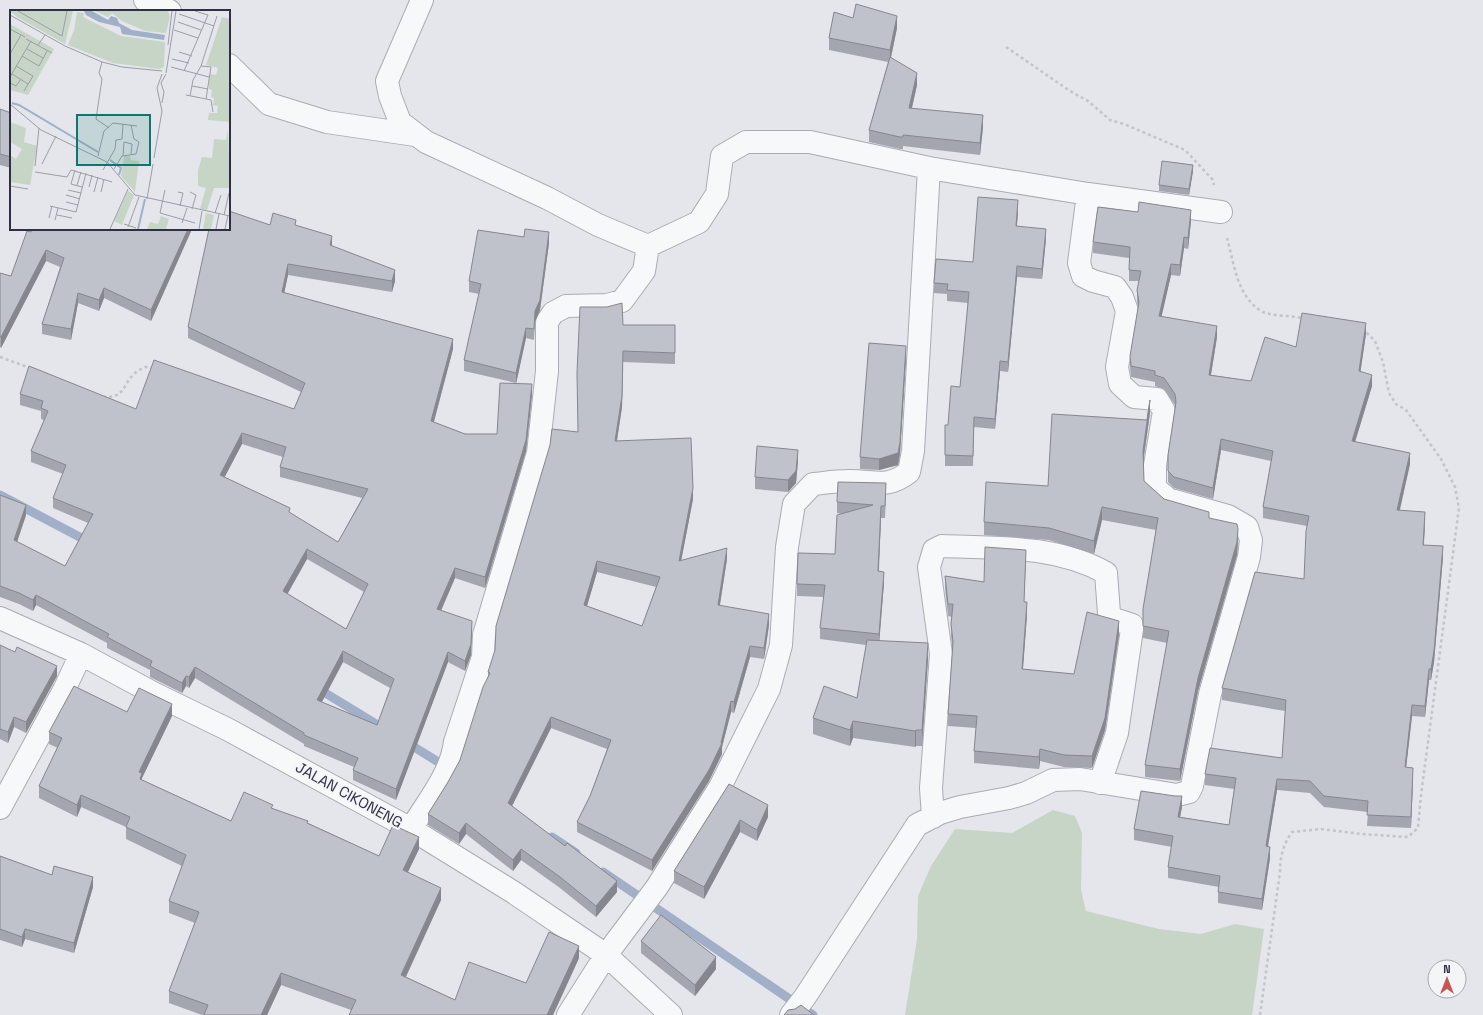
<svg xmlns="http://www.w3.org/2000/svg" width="1483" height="1015" viewBox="0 0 1483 1015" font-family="'Space Grotesk',sans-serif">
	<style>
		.green { fill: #c7d5c6 }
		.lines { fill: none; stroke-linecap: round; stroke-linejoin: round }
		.stream { stroke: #a2afc8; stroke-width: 9 }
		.minor-casing { stroke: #a9acb5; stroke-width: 24 }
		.path { stroke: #c2c4ca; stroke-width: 2.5; stroke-dasharray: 3 3; stroke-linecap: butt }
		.minor { stroke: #f7f8fa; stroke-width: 22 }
		.wall { fill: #a4a6af; fill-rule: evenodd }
		.shaded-wall { fill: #86878e }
		.building { fill: #bfc1cb; stroke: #86878e; fill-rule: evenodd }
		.labels { text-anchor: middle; stroke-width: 4; stroke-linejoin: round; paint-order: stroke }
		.street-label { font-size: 15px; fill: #2d3143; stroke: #f4f5f8 }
		.inset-river { fill: none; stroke: #a2afc8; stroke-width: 2 }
		.inset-road { fill: none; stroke: #9b9ea8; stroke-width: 1 }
		.view { fill: #0f766e; fill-opacity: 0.15; stroke: #0f766e; stroke-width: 2 }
		.inset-edge { fill: none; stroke: #2d3143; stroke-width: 2 }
	</style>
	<rect width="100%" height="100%" fill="#e4e6eb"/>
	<path class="green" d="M 1053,810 L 1075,816 L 1082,833 L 1081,890 L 1086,911 L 1159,929 L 1201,934 L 1235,924 L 1264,929 L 1252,1015 L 905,1015 L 917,939 L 918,896 L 931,866 L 955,829 L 1012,833 Z"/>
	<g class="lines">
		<path class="stream" d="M 0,495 L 91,543
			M 317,688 L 386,730
			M 406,742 L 448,768
			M 552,837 L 576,853
			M 603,872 L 813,1015"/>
		<defs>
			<path id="minor" d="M 145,0 L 170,11
				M 422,0 L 387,81 L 390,96 L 400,122 L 426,142 L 547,198 L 598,225 L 648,246 L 699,222 L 717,194 L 722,156 L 746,142 L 810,142 L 929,168 L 1088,194 L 1221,212
				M 229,65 L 269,104 L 327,122 L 415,135
				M 0,618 L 81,654 L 155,694 L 227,729 L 411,829 L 513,892 L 606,955 L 671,1015
				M 0,808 L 64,690 L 81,654
				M 933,817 L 931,788 L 941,654 L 929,567 L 934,550 L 942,546 C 998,548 1056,545 1106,573 L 1109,613 L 1114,619 L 1132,625 L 1132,629 L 1117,733 L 1100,783
				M 411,829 C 427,802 451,774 455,742 L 483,657 L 484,635 L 538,453 L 547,371 L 547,322 L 553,313 L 566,306 L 607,305 L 622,301 L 644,271 L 648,246
				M 568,1015 L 606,955 L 657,887 L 720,787 L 769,689 L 781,645 L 787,547 L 794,504 L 813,484 C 824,483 835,481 847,481 C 873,480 886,490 909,472 L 913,451 L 929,168
				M 791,1015 L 805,997 L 917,825 L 940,813 L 960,807 L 1009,798 L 1026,793 L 1053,780 L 1080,779 L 1177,795 L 1189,792 L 1192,786 L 1210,694 L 1249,557 L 1251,540 L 1247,527 L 1228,516 L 1168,499 L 1155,488 L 1155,465 L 1164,411 L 1157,399 L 1134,397 L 1120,384 L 1117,367 L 1127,311 L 1122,297 L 1115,287 L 1093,281 L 1083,276 L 1079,263 L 1088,194"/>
		</defs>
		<use href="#minor" class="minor-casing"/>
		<path class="path" d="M 1006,47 L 1070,91 L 1088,101 L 1110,120 L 1124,124 L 1185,150 L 1213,180 L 1214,185
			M 1227,238 C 1234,263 1237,298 1263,312 C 1272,316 1293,316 1303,318
			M 0,357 L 52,376
			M 103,397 C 126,398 122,385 134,374 C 137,371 141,369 145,367 L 153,368
			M 1260,1015 L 1280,872 C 1280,856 1283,845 1292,832 L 1321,829 L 1361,834 L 1408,837 L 1418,828 L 1421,795 L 1459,508 L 1455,487 L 1441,459 L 1406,410 L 1396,404 L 1389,393 L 1383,362 L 1375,341 L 1364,330"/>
		<use href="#minor" class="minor"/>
	</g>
	<path class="wall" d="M 853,18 L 897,28 L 891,57 L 917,85 L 912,108 L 983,127 L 980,155 L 903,146 L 903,149 L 900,149 L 869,142 L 869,130 L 888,62 L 829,50 L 829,38 Z
		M 0,109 L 11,113 L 11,168 L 0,165 Z
		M 1193,171 L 1189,195 L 1159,191 L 1159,185 Z
		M 1018,211 L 1017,226 L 1046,239 L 1042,279 L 1017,277 L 1008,372 L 1000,371 L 995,429 L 974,427 L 973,466 L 945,466 L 945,425 L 948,425 L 960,387 L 968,303 L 947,301 L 947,294 L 934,293 L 934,283 L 973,262 Z
		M 1191,221 L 1188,249 L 1184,248 L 1180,276 L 1171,275 L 1161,317 L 1217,337 L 1211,375 L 1251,381 L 1296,347 L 1366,334 L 1360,372 L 1372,386 L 1355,442 L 1410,464 L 1400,510 L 1425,523 L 1424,545 L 1443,557 L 1434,662 L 1431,680 L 1429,680 L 1425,717 L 1412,716 L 1406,767 L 1413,779 L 1411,828 L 1367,826 L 1368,812 L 1324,807 L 1310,793 L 1277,790 L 1268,847 L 1270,858 L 1262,910 L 1218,903 L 1218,892 L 1219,887 L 1168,878 L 1168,867 L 1172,847 L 1134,840 L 1134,829 L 1182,807 L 1180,817 L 1229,825 L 1234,789 L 1205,785 L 1205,774 L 1282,758 L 1285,711 L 1222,700 L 1222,688 L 1304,579 L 1307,526 L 1263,518 L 1263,507 L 1271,461 L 1221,450 L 1213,499 L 1174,488 L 1168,482 L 1168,455 L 1175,408 L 1175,405 L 1164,389 L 1155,386 L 1155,382 L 1131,377 L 1130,367 L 1130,356 L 1138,308 L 1137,301 L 1137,290 L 1139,281 L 1129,281 L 1129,258 L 1093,253 L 1093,242 Z
		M 270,225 L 296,225 L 332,246 L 395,281 L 392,292 L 288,275 L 284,293 L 453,349 L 434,422 L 465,434 L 497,434 L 516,383 L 464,371 L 464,360 L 479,294 L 469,292 L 469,281 L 549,243 L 540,310 L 535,322 L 534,340 L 526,338 L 516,383 L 532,395 L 526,451 L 485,588 L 455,578 L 441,610 L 472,632 L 471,655 L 465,671 L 448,662 L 396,800 L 353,780 L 353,770 L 354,767 L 304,746 L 304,744 L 195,678 L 189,688 L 186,686 L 182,693 L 150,677 L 150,670 L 107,648 L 107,643 L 36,605 L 33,611 L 19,604 L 0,597 L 0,495 L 26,515 L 17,542 L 65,566 L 88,523 L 53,508 L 53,498 L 63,474 L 31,462 L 31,451 L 44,420 L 41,419 L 41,411 L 20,405 L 20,394 L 136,409 L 294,409 L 301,392 L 188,338 L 188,327 ZM 242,444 L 283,457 L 280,467 L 280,477 L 362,498 L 338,542 L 224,478 ZM 307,559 L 364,592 L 346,629 L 287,594 ZM 343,662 L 390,688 L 377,725 L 322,702 Z
		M 192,229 L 151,321 L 104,298 L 99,311 L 78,303 L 71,340 L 42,334 L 42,324 L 60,267 L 46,261 L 1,348 L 0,347 L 0,273 L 11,276 L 31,232 Z
		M 623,325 L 675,325 L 675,364 L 623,362 L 622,407 L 617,441 L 693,499 L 681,561 L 727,559 L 720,605 L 769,625 L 764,659 L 750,657 L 734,713 L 731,712 L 722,747 L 722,754 L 709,781 L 652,871 L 577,832 L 577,822 L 590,796 L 607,749 L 551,728 L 512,806 L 617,892 L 596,917 L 560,888 L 521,860 L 513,871 L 466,834 L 459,844 L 428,825 L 428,814 L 448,782 L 460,760 L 488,677 L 488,672 L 578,432 ZM 597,572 L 656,587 L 642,626 L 587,606 Z
		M 906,358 L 900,454 L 898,465 L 879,470 L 860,469 L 860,457 Z
		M 1150,413 L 1143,461 L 1144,481 L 1164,499 L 1209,518 L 1238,541 L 1237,555 L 1198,691 L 1180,781 L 1145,777 L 1145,765 L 1167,643 L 1143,638 L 1143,609 L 1156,530 L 1102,520 L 1094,554 L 1049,540 L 984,535 L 984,522 L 1048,486 L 1147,420 Z
		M 798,461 L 796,483 L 788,492 L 755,489 L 755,477 Z
		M 886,495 L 885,518 L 881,518 L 879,571 L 884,583 L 879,640 L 928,659 L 922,746 L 916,746 L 915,747 L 853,738 L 850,746 L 813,734 L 813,718 L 857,698 L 866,645 L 820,639 L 820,628 L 824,597 L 797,596 L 797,584 L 835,554 L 842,514 L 837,513 L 837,502 Z
		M 1026,562 L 1024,602 L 1027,615 L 1023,669 L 1074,674 L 1119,634 L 1105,730 L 1092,768 L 1064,767 L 1040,761 L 1039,769 L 974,763 L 974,751 L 976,728 L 948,726 L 948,714 L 953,650 L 951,636 L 952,617 L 948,616 L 945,588 L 945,576 L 984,582 Z
		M 0,645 L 57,676 L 26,733 L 14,727 L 8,743 L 0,739 Z
		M 127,712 L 172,716 L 142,778 L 142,780 L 231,821 L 273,809 L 308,823 L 379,856 L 419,849 L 408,872 L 441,900 L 406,977 L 455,1000 L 526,983 L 579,958 L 553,1015 L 349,1015 L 351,1010 L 281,985 L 267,1015 L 202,1015 L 169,1003 L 169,991 L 195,923 L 169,913 L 169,901 L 182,866 L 126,839 L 126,827 L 81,807 L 77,817 L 39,798 L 39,786 L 58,748 L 49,744 L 49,732 Z
		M 729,784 L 768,817 L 757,841 L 740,832 L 704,899 L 674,883 L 674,871 Z
		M 0,856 L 52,875 L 93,887 L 74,953 L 25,939 L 22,947 L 0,940 Z
		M 641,941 L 716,969 L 695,996 L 641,953 Z"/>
	<path class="shaded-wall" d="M 897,16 L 897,28 L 890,62 L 890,50 Z
		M 917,73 L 917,85 L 909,120 L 909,108 Z
		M 983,115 L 983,127 L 980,155 L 980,143 Z
		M 1193,165 L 1193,171 L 1189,195 L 1189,189 Z
		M 1018,200 L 1018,211 L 1016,236 L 1016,226 Z
		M 1191,210 L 1191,221 L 1188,249 L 1188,238 Z
		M 188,229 L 192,229 L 151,321 L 151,310 Z
		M 1046,229 L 1046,239 L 1042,279 L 1042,269 Z
		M 549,232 L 549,243 L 540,310 L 535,322 L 535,311 Z
		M 332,236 L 332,247 L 330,245 Z
		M 1184,237 L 1184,248 L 1180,276 L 1180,265 Z
		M 46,250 L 46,261 L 1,348 L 1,337 Z
		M 288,264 L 288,275 L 282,303 L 282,292 Z
		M 1171,264 L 1171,275 L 1159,328 L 1159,316 Z
		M 1017,266 L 1017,277 L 1008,372 L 1008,362 Z
		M 395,270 L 395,281 L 392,292 L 392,281 Z
		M 104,288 L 104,298 L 99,311 L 99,300 Z
		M 78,293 L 78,303 L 71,340 L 71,329 Z
		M 1366,323 L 1366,334 L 1359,382 L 1359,371 Z
		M 1217,326 L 1217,337 L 1209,386 L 1209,375 Z
		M 526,328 L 526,338 L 516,384 L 516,373 Z
		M 453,339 L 453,349 L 431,432 L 431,421 Z
		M 906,346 L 906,358 L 900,454 L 898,465 L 879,470 L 879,459 Z
		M 1000,361 L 1000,371 L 995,429 L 995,419 Z
		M 623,362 L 622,407 L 615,452 L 615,441 Z
		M 1372,375 L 1372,386 L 1352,452 L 1352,441 Z
		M 532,384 L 532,395 L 526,451 L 485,588 L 485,577 Z
		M 1150,400 L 1150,413 L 1143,463 L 1143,451 Z
		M 242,433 L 242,444 L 220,486 L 220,475 Z
		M 1221,439 L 1221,450 L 1213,499 L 1213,488 Z
		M 798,450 L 798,461 L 796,483 L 788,492 L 788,480 Z
		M 1410,453 L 1410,464 L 1397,521 L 1397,510 Z
		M 693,488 L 693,499 L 679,572 L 679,561 Z
		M 26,505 L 26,515 L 14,551 L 14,540 Z
		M 881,506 L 881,518 L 878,583 L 878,571 Z
		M 1102,507 L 1102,520 L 1094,554 L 1094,541 Z
		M 1425,512 L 1425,523 L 1423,556 L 1423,545 Z
		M 1238,529 L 1238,541 L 1237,555 L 1198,691 L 1180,781 L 1180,769 L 1198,678 Z
		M 1443,546 L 1443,557 L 1434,662 L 1431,680 L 1431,669 Z
		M 727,548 L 727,559 L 718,616 L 718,605 Z
		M 307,549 L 307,559 L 283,602 L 283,591 Z
		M 597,561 L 597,572 L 584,616 L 584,605 Z
		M 455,568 L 455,578 L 437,620 L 437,609 Z
		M 884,572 L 884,583 L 879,646 L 879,634 Z
		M 36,595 L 36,605 L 33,611 L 33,600 Z
		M 1027,602 L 1027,615 L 1022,681 L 1022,669 Z
		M 769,614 L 769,625 L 764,659 L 764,648 Z
		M 472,621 L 471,655 L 465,671 L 465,661 Z
		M 1119,621 L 1119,634 L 1105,730 L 1092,768 L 1092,756 Z
		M 928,643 L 928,659 L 922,746 L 922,730 Z
		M 750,646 L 750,657 L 734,713 L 734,702 Z
		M 343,651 L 343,662 L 317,711 L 317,700 Z
		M 448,652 L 448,662 L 396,800 L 396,789 Z
		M 57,666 L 57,676 L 26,733 L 26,722 Z
		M 195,667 L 195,678 L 189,688 L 189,677 Z
		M 1429,669 L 1429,680 L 1425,717 L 1425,706 Z
		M 186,676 L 186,686 L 182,693 L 182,683 Z
		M 731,701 L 731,712 L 722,747 L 722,754 L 709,781 L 652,871 L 652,860 L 721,743 Z
		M 172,704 L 172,716 L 142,778 L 142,785 L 140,791 L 139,772 Z
		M 1412,705 L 1412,716 L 1405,778 L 1405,767 Z
		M 14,717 L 14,727 L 8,743 L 8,732 Z
		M 551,717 L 551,728 L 508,814 L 508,803 Z
		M 853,721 L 853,738 L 850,746 L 850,730 Z
		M 916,730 L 916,746 L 915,747 L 915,731 Z
		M 1040,749 L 1040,761 L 1039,769 L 1039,757 Z
		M 1413,768 L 1413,779 L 1411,828 L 1411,817 Z
		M 1277,779 L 1277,790 L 1266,857 L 1266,846 Z
		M 81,795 L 81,807 L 77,817 L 77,805 Z
		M 1182,796 L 1182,807 L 1178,828 L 1178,817 Z
		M 768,805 L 768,817 L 757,841 L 757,830 Z
		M 740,820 L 740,832 L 704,899 L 704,887 Z
		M 466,823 L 466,834 L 459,844 L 459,833 Z
		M 419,837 L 419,849 L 403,882 L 403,870 Z
		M 1270,847 L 1270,858 L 1262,910 L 1262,899 Z
		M 521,849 L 521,860 L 513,871 L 513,860 Z
		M 93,877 L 93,887 L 74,953 L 74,943 Z
		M 617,881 L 617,892 L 596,917 L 596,906 Z
		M 441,888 L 441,900 L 401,987 L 401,975 Z
		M 25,929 L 25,939 L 22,947 L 22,937 Z
		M 579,946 L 579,958 L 553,1015 L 547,1015 Z
		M 716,957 L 716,969 L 695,996 L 695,985 Z
		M 281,973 L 281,985 L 267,1015 L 261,1015 Z"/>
	<path class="building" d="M 856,4 L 897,16 L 890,50 L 829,38 L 834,12 L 853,18 Z
		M 890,57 L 917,73 L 909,108 L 983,115 L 980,143 L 903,135 L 903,137 L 900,137 L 869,130 Z
		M 0,109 L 11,113 L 11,157 L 0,154 Z
		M 1162,161 L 1193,165 L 1189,189 L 1159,185 Z
		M 978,197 L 1018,200 L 1016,226 L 1046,229 L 1042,269 L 1017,266 L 1008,362 L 1000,361 L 995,419 L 974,417 L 973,456 L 945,455 L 945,425 L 948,425 L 951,386 L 960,387 L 969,292 L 947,290 L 948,284 L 934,283 L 936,259 L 973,262 Z
		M 1139,202 L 1191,210 L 1188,238 L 1184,237 L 1180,265 L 1171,264 L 1159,316 L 1217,326 L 1209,375 L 1251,381 L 1265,337 L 1296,347 L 1302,313 L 1366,323 L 1359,371 L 1372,375 L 1352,441 L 1410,453 L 1397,510 L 1425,512 L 1423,545 L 1443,546 L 1434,651 L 1431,669 L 1429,669 L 1425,706 L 1412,705 L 1405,767 L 1413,768 L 1411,817 L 1367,815 L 1368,801 L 1324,796 L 1310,781 L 1277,779 L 1266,846 L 1270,847 L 1262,899 L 1218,892 L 1220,876 L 1168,867 L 1173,836 L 1134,829 L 1141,791 L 1175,796 L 1182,796 L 1178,817 L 1229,825 L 1236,778 L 1205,774 L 1210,748 L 1282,758 L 1286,700 L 1222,688 L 1255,572 L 1304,579 L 1306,531 L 1309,516 L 1263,507 L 1273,451 L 1221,439 L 1213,488 L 1174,477 L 1168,471 L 1168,455 L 1176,402 L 1175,394 L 1164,378 L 1155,375 L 1155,371 L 1131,366 L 1130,356 L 1139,302 L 1137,290 L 1141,271 L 1129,270 L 1130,247 L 1093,242 L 1098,207 L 1138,212 Z
		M 229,211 L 270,225 L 273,213 L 296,220 L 295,225 L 332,236 L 330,245 L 395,270 L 392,281 L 288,264 L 282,292 L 453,339 L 431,421 L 465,434 L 497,434 L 500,383 L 532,384 L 526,440 L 485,577 L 455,568 L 437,609 L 472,621 L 471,644 L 465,661 L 448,652 L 396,789 L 353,770 L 358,758 L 304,735 L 304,733 L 195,667 L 189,677 L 186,676 L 182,683 L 150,666 L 152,661 L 107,637 L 109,634 L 36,595 L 33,600 L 19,593 L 0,586 L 0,495 L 26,505 L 14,540 L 65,566 L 93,514 L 53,498 L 66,465 L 31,451 L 48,411 L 41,408 L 43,401 L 20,394 L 29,366 L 136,409 L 154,360 L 294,409 L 305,383 L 188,327 L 209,229 L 229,229 ZM 242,433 L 286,447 L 280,467 L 368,489 L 338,542 L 289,512 L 290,508 L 220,475 ZM 307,549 L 368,584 L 346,629 L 283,591 ZM 343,651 L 394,679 L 377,725 L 317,700 Z
		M 32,229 L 188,229 L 151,310 L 104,288 L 99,300 L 78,293 L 71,329 L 42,324 L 64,258 L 46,250 L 1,337 L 0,337 L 0,273 L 11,276 L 27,231 L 31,232 Z
		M 525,229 L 549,232 L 540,300 L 535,311 L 534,329 L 526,328 L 516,373 L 464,360 L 481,284 L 469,281 L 478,230 L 524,237 Z
		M 622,303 L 623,325 L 675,325 L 675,353 L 623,351 L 622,396 L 615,441 L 691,438 L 693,488 L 679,561 L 727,548 L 718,605 L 769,614 L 764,648 L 750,646 L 734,702 L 731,701 L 721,743 L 722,743 L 709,770 L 652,860 L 577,822 L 590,796 L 611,740 L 551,717 L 508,803 L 565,846 L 567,843 L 617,881 L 596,906 L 560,877 L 521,849 L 513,860 L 466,823 L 459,833 L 428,814 L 448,782 L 460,760 L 483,687 L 490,673 L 488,672 L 495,650 L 496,626 L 550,445 L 552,429 L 578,432 L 577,373 L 580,307 L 607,307 ZM 597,561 L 660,577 L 642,626 L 584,605 Z
		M 869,343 L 906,346 L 900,442 L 898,453 L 879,459 L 860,457 Z
		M 1150,400 L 1143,451 L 1144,481 L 1164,499 L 1209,512 L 1209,518 L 1237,524 L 1238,529 L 1237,542 L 1198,678 L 1180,769 L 1145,765 L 1169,631 L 1143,626 L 1143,609 L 1158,518 L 1102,507 L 1094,541 L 1049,528 L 984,522 L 986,482 L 1048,486 L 1052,414 L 1147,420 Z
		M 757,446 L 798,450 L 796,471 L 788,480 L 755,477 Z
		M 838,482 L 886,483 L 885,506 L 881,506 L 878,571 L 884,572 L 879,634 L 820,628 L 825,585 L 797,584 L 798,553 L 835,554 L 837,515 L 873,505 L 837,502 Z
		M 985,547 L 1026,550 L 1024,602 L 1027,602 L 1022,669 L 1074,674 L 1087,612 L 1119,621 L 1105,718 L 1092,756 L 1064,755 L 1040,749 L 1039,757 L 974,751 L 977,716 L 948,714 L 953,642 L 951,624 L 953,604 L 948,604 L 945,576 L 984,582 Z
		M 867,640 L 928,643 L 922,730 L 916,730 L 915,731 L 853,721 L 850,730 L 813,718 L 824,686 L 857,698 Z
		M 0,645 L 15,652 L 17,647 L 57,666 L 26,722 L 14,717 L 8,732 L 0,729 Z
		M 74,686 L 127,712 L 139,688 L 172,704 L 139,772 L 142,773 L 140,779 L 231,821 L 244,792 L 273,805 L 271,808 L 308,821 L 307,823 L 379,856 L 393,825 L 419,837 L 403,870 L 441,888 L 401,975 L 455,1000 L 469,962 L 526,983 L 549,932 L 579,946 L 547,1015 L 349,1015 L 356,1000 L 281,973 L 261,1015 L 204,1015 L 208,1005 L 169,991 L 199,912 L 169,901 L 186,855 L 126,827 L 130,817 L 81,795 L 77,805 L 39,786 L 62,738 L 49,732 Z
		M 729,784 L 768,805 L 757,830 L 740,820 L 704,887 L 674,871 Z
		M 0,856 L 52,875 L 54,866 L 93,877 L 74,943 L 25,929 L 22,937 L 0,929 Z
		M 661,915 L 716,957 L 695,985 L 641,941 Z
		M 801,1005 L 814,1015 L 784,1015 L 788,1010 L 795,1009 Z"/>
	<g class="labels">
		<g class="street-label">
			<text transform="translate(349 795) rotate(29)" y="5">JALAN CIKONENG</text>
		</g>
	</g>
	<g transform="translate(10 10)">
		<rect width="220" height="220" fill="#e4e6eb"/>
		<path d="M 0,1 L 63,1 L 55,34 L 7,7 ZM 85,1 L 158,1 L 160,6 L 156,23 L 135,21 L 112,11 L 102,3 L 98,7 ZM 67,2 L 74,3 L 73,7 L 111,26 L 155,32 L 154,57 L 149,59 L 103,53 L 58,35 L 64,20 ZM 212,7 L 220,9 L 220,112 L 198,110 L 199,103 L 207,103 L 208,96 L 203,95 L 204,88 L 201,87 L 202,80 L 199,79 L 199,71 L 200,64 L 206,65 L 208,58 L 196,55 ZM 0,14 L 44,39 L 18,85 L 0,80 ZM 0,112 L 16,118 L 14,132 L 27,136 L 20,175 L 0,172 L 0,145 L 6,149 L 12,139 L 0,132 ZM 218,120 L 220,178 L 204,178 L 197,200 L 190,199 L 196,178 L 188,176 L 188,160 L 192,147 L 202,148 L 204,129 L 216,130 ZM 114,146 L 120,146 L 121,150 L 129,151 L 125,182 L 111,166 ZM 118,181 L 124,185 L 112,215 L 104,211 ZM 196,203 L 204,205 L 201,219 L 193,219 ZM 151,206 L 159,209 L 156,219 L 137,219 L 140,212 L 148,214 Z" fill="#c7d5c6"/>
		<path d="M 74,1 L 82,1 L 98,10 L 101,6 L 107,8 L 109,13 L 122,20 L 155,25 L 154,30 L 112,24 L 110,17 L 89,12 L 76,5 Z" fill="#a2afc8"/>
		<path class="inset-river" d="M 2,93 L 9,95 L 88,142M 100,150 L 111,158 L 109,165M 128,219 L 135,189"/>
		<path class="inset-road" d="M 8,1 L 52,26 L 57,1M 169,4 L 204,16M 0,5 L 55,36 L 92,52 L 112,57 L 152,61M 168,12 L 191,20M 0,19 L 15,27M 164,20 L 188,28M 16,29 L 42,43M 28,35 L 35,25M 158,35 L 162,1M 17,39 L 33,48M 169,42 L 182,46M 0,44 L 11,25M 12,46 L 29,56 L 37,41M 162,49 L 179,53M 92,52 L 89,63 L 92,69 L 86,109 L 99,118M 6,56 L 23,66 L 14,81M 191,56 L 201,57 L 196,89M 161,57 L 199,67M 174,61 L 198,5 L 185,1M 156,63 L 166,1M 2,64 L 18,74M 0,67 L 21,31M 0,73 L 6,76 L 11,69M 182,76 L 198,79M 176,85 L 201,90 L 203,102M 180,86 L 183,70 L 191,56 L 207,6M 152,93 L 154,82 L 151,73 L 156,64M 0,94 L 31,120 L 97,152 L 125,185 L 220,206M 88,146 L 94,121 L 103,113 L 127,116M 113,146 L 114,132 L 122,134 L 121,144M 144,148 L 152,101 L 147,78 L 152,64M 32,154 L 46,126M 25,156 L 29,118M 104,159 L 112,146 L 126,144 L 129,132 L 124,129 L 121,115M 65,160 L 61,174 L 72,177M 93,160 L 105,139 L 106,130 L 112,129 L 113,114M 25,162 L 57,167 L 61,160 L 102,172M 67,175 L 71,162M 0,176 L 18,179M 79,177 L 82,165M 58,180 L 71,183M 155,180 L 150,203 L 185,213M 84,182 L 88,167M 91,182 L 94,169M 168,182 L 173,183 L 170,196M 180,182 L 186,185 L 182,199M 56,185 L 70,189M 137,189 L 143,154M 56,192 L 68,195M 40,196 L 66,202 L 76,163M 205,203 L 211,185M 47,205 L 62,208M 214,205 L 219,183M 39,208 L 42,196M 45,210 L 48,198M 172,213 L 177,198M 114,214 L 126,218M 118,217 L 129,187M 100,219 L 118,179M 189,219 L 192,201M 206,219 L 209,204M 215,219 L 218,205"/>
		<path class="view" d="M 67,105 L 140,105 L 140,155 L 67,155 Z"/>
		<rect width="220" height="220" class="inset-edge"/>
	</g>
	<g transform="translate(1447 979)"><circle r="19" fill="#f4f5f8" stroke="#a4a7b0"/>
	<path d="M0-3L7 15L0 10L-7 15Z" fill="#c65553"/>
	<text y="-6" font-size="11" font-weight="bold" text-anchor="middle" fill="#2d3143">N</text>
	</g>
</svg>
